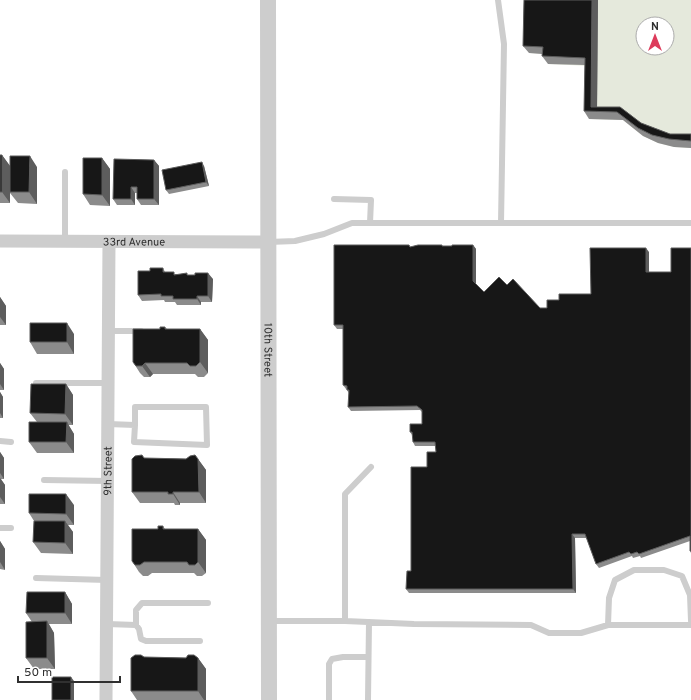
<svg xmlns="http://www.w3.org/2000/svg" width="691" height="700" viewBox="0 0 691 700" font-family="Overpass,sans-serif">
	<style>
		.green { fill: #e5e9dc; fill-rule: evenodd }
		.lines { fill: none; stroke-linecap: round; stroke-linejoin: round }
		.service { stroke: #cdcdcd; stroke-width: 6 }
		.minor { stroke: #cdcdcd; stroke-width: 13 }
		.tertiary { stroke: #cdcdcd; stroke-width: 16 }
		.wall { fill: #8b8b8b }
		.shaded-wall { fill: #5d5d5d }
		.building { fill: #171717; stroke: #5d5d5d }
		.labels { text-anchor: middle; stroke-width: 4; stroke-linejoin: round; paint-order: stroke }
		.street-label { font-size: 11px; fill: #303030; stroke: #fff }
	</style>
	<rect width="100%" height="100%" fill="#fff"/>
	<path class="green" d="M 530,0 L 691,0 L 691,148 L 674,147 L 658,143 L 643,136 L 623,120 L 589,119 L 590,66 L 548,64 L 548,54 L 529,53 ZM 643,24 L 667,24 L 667,48 L 643,48 Z"/>
	<g class="lines">
		<path class="service" d="M 498,0 L 504,44 L 501,223
			M 334,199 L 371,200 L 370,223
			M 65,241 L 65,172
			M 269,242 L 295,241 L 324,234 L 352,223 L 691,223
			M 108,331 L 141,331
			M 36,383 L 108,383
			M 108,424 L 135,425 L 135,407 L 206,407 L 207,445 L 134,442 L 135,425
			M 0,441 L 11,442
			M 44,480 L 108,481
			M 0,528 L 11,528
			M 36,578 L 107,580
			M 269,621 L 345,621 L 414,624 L 531,625 L 549,633 L 581,633 L 608,625 L 691,625
			M 345,621 L 345,494 L 371,467
			M 107,624 L 136,625 L 139,629 L 141,639 L 146,641 L 200,641
			M 136,625 L 136,610 L 142,603 L 208,603
			M 608,625 L 609,598 L 615,580 L 634,570 L 664,570 L 682,576 L 690,595 L 691,621
			M 329,700 L 329,664 L 332,659 L 343,657 L 368,657
			M 368,700 L 369,622"/>
		<g class="minor">
			<path id="s1" d="M 0,241 L 269,242"/>
			<path id="s2" d="M 106,700 L 109,242"/>
		</g>
		<path class="tertiary" id="s3" d="M 268,0 L 269,700"/>
	</g>
	<path class="wall" d="M 524,0 L 598,0 L 597,107 L 620,107 L 641,123 L 670,134 L 691,134 L 691,148 L 674,147 L 658,143 L 643,136 L 623,120 L 589,119 L 584,111 L 585,65 L 548,64 L 542,56 L 542,54 L 529,53 L 523,46 Z
		M 0,155 L 2,155 L 10,166 L 37,167 L 37,204 L 18,203 L 10,193 L 10,203 L 0,203 Z
		M 102,158 L 110,169 L 110,206 L 90,205 L 83,194 Z
		M 154,160 L 159,166 L 159,205 L 141,205 L 137,199 L 137,193 L 135,193 L 135,205 L 117,205 L 113,199 Z
		M 204,166 L 209,186 L 169,194 L 166,190 Z
		M 473,245 L 476,249 L 476,284 L 484,292 L 507,285 L 540,308 L 547,308 L 559,300 L 591,294 L 649,252 L 649,272 L 671,272 L 691,248 L 691,553 L 690,551 L 690,541 L 641,558 L 640,556 L 633,558 L 632,556 L 599,568 L 596,564 L 587,538 L 575,538 L 576,593 L 409,593 L 406,589 L 411,571 L 427,467 L 436,452 L 436,446 L 415,446 L 413,442 L 413,436 L 410,432 L 422,424 L 422,412 L 420,410 L 351,411 L 348,407 L 349,393 L 343,385 L 343,329 L 337,329 L 334,325 L 410,247 L 452,246 Z
		M 163,268 L 165,272 L 175,274 L 188,275 L 213,279 L 212,302 L 201,302 L 201,305 L 177,305 L 175,302 L 165,302 L 164,300 L 142,301 L 138,295 L 150,271 Z
		M 0,297 L 6,306 L 6,325 L 0,325 Z
		M 165,327 L 167,329 L 200,329 L 208,340 L 208,373 L 204,377 L 198,377 L 195,374 L 153,374 L 150,377 L 144,377 L 140,373 L 133,362 L 160,329 Z
		M 74,334 L 74,354 L 37,354 L 30,342 Z
		M 0,363 L 4,369 L 4,390 L 0,390 Z
		M 66,384 L 73,395 L 73,425 L 68,425 L 74,434 L 74,453 L 37,453 L 29,442 L 37,422 L 30,413 Z
		M 0,392 L 3,397 L 3,418 L 0,418 Z
		M 0,452 L 4,458 L 4,479 L 1,479 L 5,485 L 5,504 L 0,504 Z
		M 144,458 L 198,459 L 206,470 L 206,503 L 180,503 L 180,505 L 175,505 L 174,503 L 140,503 L 132,492 Z
		M 74,505 L 74,525 L 68,525 L 73,532 L 73,554 L 41,553 L 33,542 L 34,521 L 29,513 Z
		M 163,526 L 165,529 L 198,529 L 206,540 L 206,573 L 202,576 L 197,576 L 194,573 L 152,573 L 148,576 L 143,576 L 139,572 L 132,561 L 158,529 Z
		M 0,541 L 5,549 L 5,570 L 0,569 Z
		M 65,592 L 72,604 L 72,624 L 49,624 L 54,633 L 55,669 L 34,669 L 26,658 L 32,622 L 26,613 Z
		M 144,657 L 198,658 L 206,669 L 206,700 L 137,700 L 131,691 Z"/>
	<path class="shaded-wall" d="M 592,0 L 598,0 L 597,112 L 591,107 Z
		M 2,155 L 10,166 L 10,203 L 2,192 Z
		M 30,156 L 37,167 L 37,204 L 29,192 Z
		M 102,158 L 110,169 L 110,206 L 102,195 Z
		M 154,160 L 159,166 L 159,205 L 154,199 Z
		M 202,162 L 204,166 L 209,186 L 206,182 Z
		M 131,187 L 135,193 L 135,205 L 131,199 Z
		M 473,245 L 476,249 L 476,285 L 473,281 Z
		M 646,248 L 649,252 L 649,276 L 646,272 Z
		M 208,273 L 213,279 L 212,302 L 208,296 Z
		M 197,296 L 201,302 L 201,305 L 197,299 Z
		M 0,297 L 6,306 L 6,325 L 0,317 Z
		M 67,323 L 74,334 L 74,354 L 67,342 Z
		M 200,329 L 208,340 L 208,373 L 200,362 Z
		M 0,363 L 4,369 L 4,390 L 0,384 Z
		M 145,363 L 153,374 L 150,377 L 142,366 Z
		M 66,384 L 73,395 L 73,425 L 65,414 Z
		M 0,392 L 3,397 L 3,418 L 0,413 Z
		M 67,422 L 74,434 L 74,453 L 66,442 Z
		M 0,452 L 4,458 L 4,479 L 0,473 Z
		M 198,459 L 206,470 L 206,503 L 199,492 Z
		M 0,478 L 5,485 L 5,504 L 0,497 Z
		M 173,492 L 180,503 L 180,505 L 173,494 Z
		M 66,494 L 74,505 L 74,525 L 66,514 Z
		M 65,521 L 73,532 L 73,554 L 65,543 Z
		M 198,529 L 206,540 L 206,573 L 198,562 Z
		M 572,534 L 575,538 L 576,593 L 573,589 Z
		M 0,541 L 5,549 L 5,570 L 0,562 Z
		M 65,592 L 72,604 L 72,624 L 65,613 Z
		M 47,621 L 54,633 L 55,669 L 47,658 Z
		M 198,658 L 206,669 L 206,700 L 204,700 L 198,691 Z
		M 71,677 L 74,681 L 74,700 L 71,700 Z"/>
	<path class="building" d="M 524,0 L 592,0 L 591,107 L 620,107 L 641,123 L 670,134 L 691,134 L 691,141 L 669,139 L 652,135 L 638,128 L 617,112 L 584,111 L 585,58 L 542,56 L 543,47 L 523,46 Z
		M 0,155 L 2,155 L 2,192 L 0,192 Z
		M 10,156 L 30,156 L 29,192 L 10,192 Z
		M 83,158 L 102,158 L 102,195 L 83,194 Z
		M 114,159 L 154,160 L 154,199 L 137,199 L 137,187 L 131,187 L 131,199 L 113,199 Z
		M 202,162 L 206,182 L 166,190 L 162,170 Z
		M 334,245 L 409,245 L 410,247 L 418,245 L 442,245 L 442,246 L 452,246 L 452,245 L 473,245 L 473,281 L 484,292 L 499,277 L 507,285 L 513,279 L 540,308 L 547,308 L 547,300 L 559,300 L 559,294 L 591,294 L 590,248 L 646,248 L 646,272 L 671,272 L 671,248 L 691,248 L 691,551 L 690,551 L 690,536 L 639,554 L 637,552 L 631,554 L 629,552 L 596,564 L 585,534 L 572,534 L 573,589 L 406,589 L 407,571 L 411,571 L 411,467 L 427,467 L 427,452 L 436,452 L 435,442 L 413,442 L 412,432 L 410,432 L 410,424 L 422,424 L 422,410 L 417,406 L 348,407 L 349,390 L 347,390 L 347,386 L 343,385 L 343,325 L 334,325 Z
		M 150,268 L 163,268 L 163,272 L 174,272 L 174,275 L 187,273 L 187,275 L 195,275 L 195,273 L 208,273 L 208,296 L 197,296 L 197,299 L 173,299 L 173,296 L 161,296 L 161,294 L 138,295 L 138,271 L 150,271 Z
		M 30,323 L 67,323 L 67,342 L 30,342 Z
		M 160,327 L 165,327 L 165,329 L 200,329 L 200,362 L 196,366 L 190,366 L 187,363 L 145,363 L 142,366 L 136,366 L 133,362 L 133,329 L 160,329 Z
		M 31,384 L 66,384 L 65,414 L 30,413 Z
		M 29,422 L 67,422 L 66,442 L 29,442 Z
		M 142,455 L 144,458 L 186,459 L 190,456 L 195,455 L 198,459 L 199,492 L 173,492 L 173,494 L 168,494 L 168,492 L 132,492 L 132,459 L 135,456 Z
		M 29,494 L 66,494 L 66,514 L 29,513 Z
		M 34,521 L 65,521 L 65,543 L 33,542 Z
		M 158,526 L 163,526 L 163,529 L 198,529 L 198,562 L 195,565 L 189,565 L 187,562 L 144,562 L 140,565 L 135,565 L 132,561 L 132,529 L 158,529 Z
		M 27,592 L 65,592 L 65,613 L 26,613 Z
		M 47,621 L 47,658 L 26,658 L 26,622 Z
		M 135,655 L 141,655 L 144,657 L 186,658 L 188,655 L 194,655 L 198,658 L 198,691 L 131,691 L 131,658 Z
		M 52,677 L 71,677 L 71,700 L 52,700 Z"/>
	<g class="labels">
		<g class="street-label">
			<text dy="4" stroke="none"><textPath href="#s1" startOffset="134">33rd Avenue</textPath></text>
			<text dy="4" stroke="none"><textPath href="#s3" startOffset="350">10th Street</textPath></text>
			<text dy="4" stroke="none"><textPath href="#s2" startOffset="229">9th Street</textPath></text>
		</g>
	</g>
	<g transform="translate(655 36)"><circle r="19" fill="#ffffff" stroke="#acacac"/>
	<path d="M0-3L7 15L0 10L-7 15Z" fill="#dd3b5b"/>
	<text y="-6" font-size="11" font-weight="bold" text-anchor="middle" fill="#303030">N</text>
	</g>
	<path d="M18 676v6h102v-6" fill="none" stroke="#303030" stroke-width="2"/>
	<text x="24" y="676" font-size="12" fill="#303030" stroke="#ffffff" stroke-width="3" paint-order="stroke">50 m</text>
</svg>
